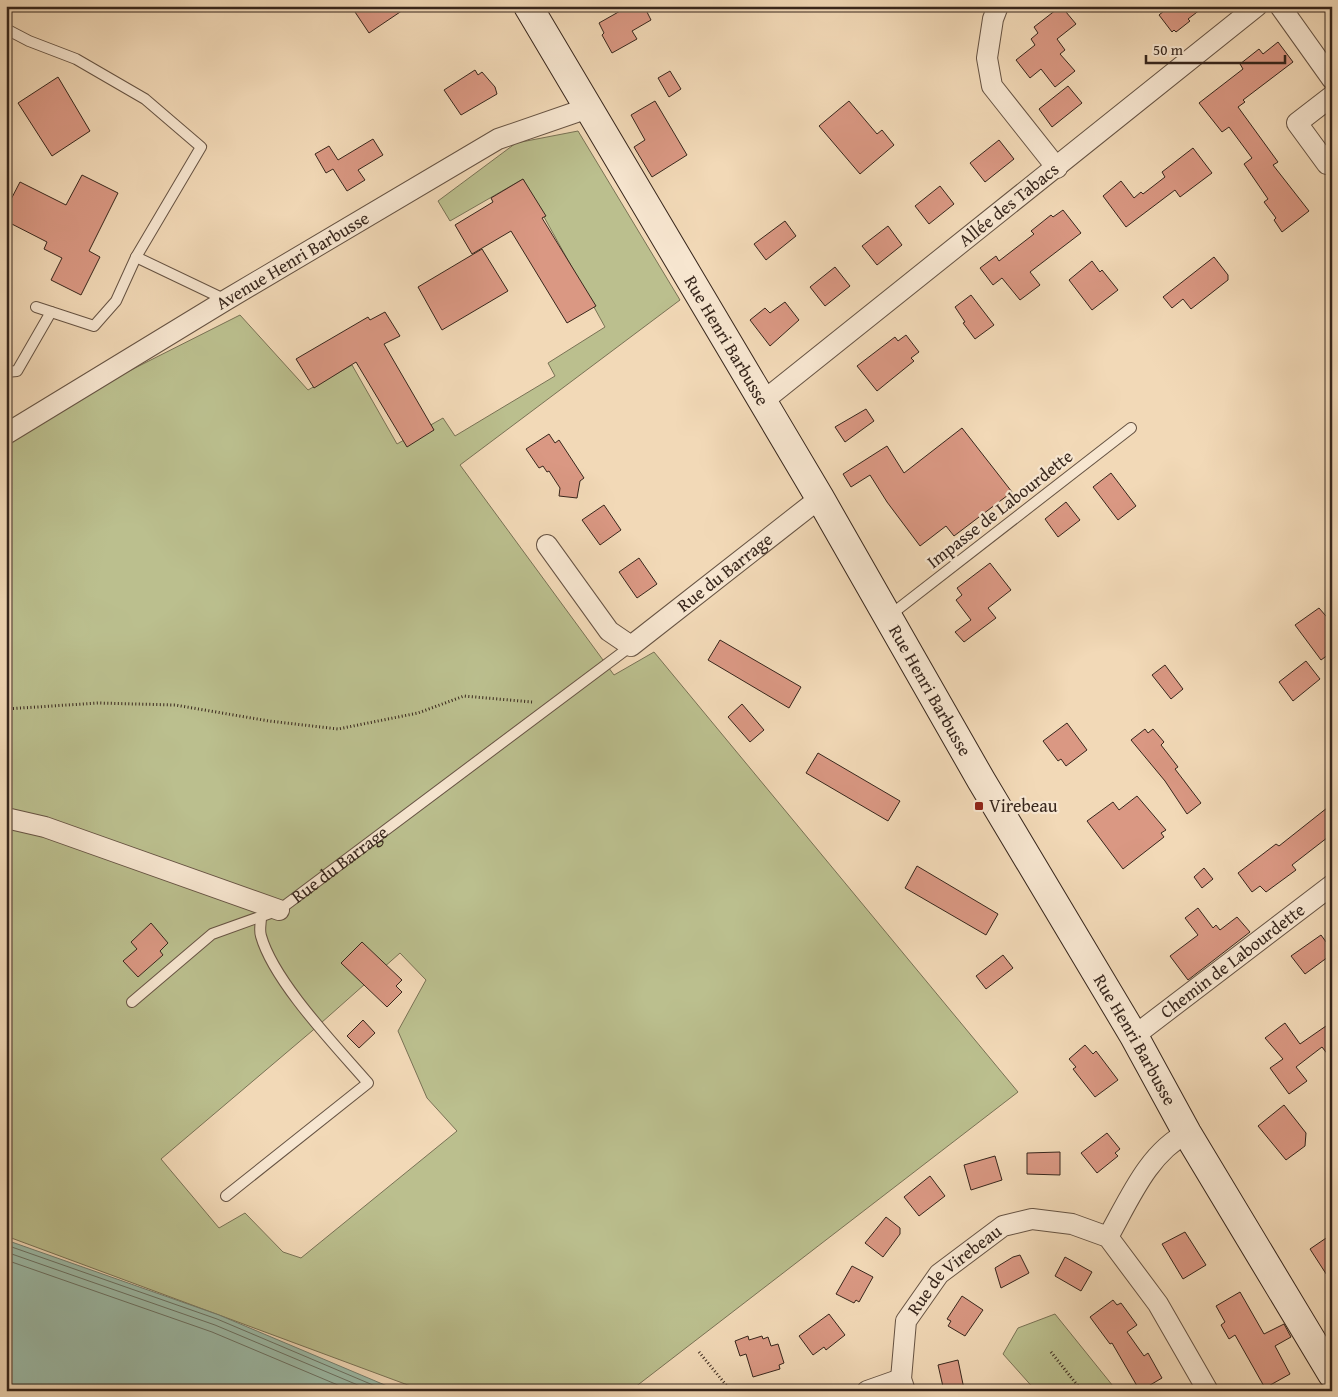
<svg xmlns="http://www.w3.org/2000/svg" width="1338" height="1397" viewBox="0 0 1338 1397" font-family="'Gentium Book Plus',serif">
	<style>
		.green { fill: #bbbf8e; stroke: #797255; fill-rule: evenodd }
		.water { fill: #9cbba8; stroke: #747f70 }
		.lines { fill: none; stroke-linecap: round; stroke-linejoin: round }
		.shore { stroke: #6a7062; stroke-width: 1 }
		.building { fill: #da9883; stroke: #37261c }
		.service-casing { stroke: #665343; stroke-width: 12 }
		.minor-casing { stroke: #665343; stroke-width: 22 }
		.secondary-casing { stroke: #37261c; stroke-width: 30 }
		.path { stroke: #37261c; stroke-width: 3; stroke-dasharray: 1 2.5; stroke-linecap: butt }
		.service { stroke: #f7e6d0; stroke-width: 10 }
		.minor { stroke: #f7e6d0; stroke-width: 20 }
		.secondary { stroke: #f7e6d0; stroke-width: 28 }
		.poi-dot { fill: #8f2418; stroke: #f7e6d0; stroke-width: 2 }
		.labels { text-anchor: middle; stroke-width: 4.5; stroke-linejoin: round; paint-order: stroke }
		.street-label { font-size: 18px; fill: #37261c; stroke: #f7e6d0 }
		.poi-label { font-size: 18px; fill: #37261c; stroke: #f7e6d0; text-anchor: start }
	</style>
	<rect width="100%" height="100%" fill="#f2d9b7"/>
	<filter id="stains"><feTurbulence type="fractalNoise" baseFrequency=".004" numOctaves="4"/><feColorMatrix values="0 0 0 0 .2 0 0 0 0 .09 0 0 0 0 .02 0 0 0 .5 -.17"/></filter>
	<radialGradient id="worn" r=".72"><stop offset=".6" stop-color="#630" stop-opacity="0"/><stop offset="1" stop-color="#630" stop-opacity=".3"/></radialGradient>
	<path class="green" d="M 578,131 L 680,300 L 460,465 L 614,675 L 654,652 L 1018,1092 L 630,1391 L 424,1391 L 6,1236 L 6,427 L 16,428 L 240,315 L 308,390 L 352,365 L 397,444 L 443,418 L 455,436 L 555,376 L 548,363 L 605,327 L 523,179 L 450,221 L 438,201 L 516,143 ZM 400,953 L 426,980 L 398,1031 L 427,1098 L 457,1131 L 301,1258 L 283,1252 L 245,1213 L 219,1228 L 161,1159 L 312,1031 Z
		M 1055,1314 L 1117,1391 L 1036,1391 L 1003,1354 L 1018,1328 Z"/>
	<path class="water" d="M 6,1240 L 219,1315 L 399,1391 L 6,1391 Z"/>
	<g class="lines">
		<path class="shore" d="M 6,1245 L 217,1319 L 387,1391
			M 6,1252 L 215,1325 L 372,1391
			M 6,1260 L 212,1332 L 352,1391"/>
	</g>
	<path class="building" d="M 351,6 L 409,6 L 369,33 Z
		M 629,6 L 644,6 L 651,20 L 632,31 L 637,39 L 612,53 L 602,35 L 604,33 L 599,23 Z
		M 1061,6 L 1076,24 L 1057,39 L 1065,50 L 1060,54 L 1075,71 L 1055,87 L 1041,69 L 1030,78 L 1016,60 L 1035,45 L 1031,39 L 1038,33 L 1034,27 Z
		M 1170,6 L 1205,6 L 1188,19 L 1190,21 L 1176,32 L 1174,30 L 1172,32 L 1159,15 Z
		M 1278,42 L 1293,62 L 1243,100 L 1245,102 L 1238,107 L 1278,162 L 1273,165 L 1309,211 L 1282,232 L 1274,220 L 1276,218 L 1264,202 L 1268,199 L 1244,164 L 1252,158 L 1229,127 L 1222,132 L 1199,103 L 1243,69 L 1240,64 L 1259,49 L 1263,54 Z
		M 475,70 L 478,75 L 482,72 L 495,87 L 497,94 L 461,115 L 444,90 Z
		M 670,71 L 681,89 L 669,97 L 658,78 Z
		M 58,77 L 90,131 L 52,156 L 18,103 Z
		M 1068,86 L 1082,103 L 1052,127 L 1039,109 Z
		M 655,101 L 687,155 L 652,177 L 634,147 L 645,140 L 631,115 Z
		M 849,101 L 877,134 L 882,130 L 894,145 L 860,174 L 819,126 Z
		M 373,139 L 383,155 L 358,170 L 365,180 L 347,191 L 333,169 L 326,173 L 315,154 L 329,146 L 338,160 Z
		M 999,140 L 1014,159 L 985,182 L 970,163 Z
		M 1193,148 L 1212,173 L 1180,197 L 1175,190 L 1126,227 L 1103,196 L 1121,181 L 1134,198 L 1141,192 L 1143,194 L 1165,177 L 1162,172 Z
		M 82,175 L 118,193 L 89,251 L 100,257 L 81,295 L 51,280 L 62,258 L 44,249 L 47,242 L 6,221 L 6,209 L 20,182 L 66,205 Z
		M 523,179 L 546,216 L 542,218 L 596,306 L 567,323 L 511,231 L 472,254 L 455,225 L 493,202 L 491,198 Z
		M 940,186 L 954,204 L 929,224 L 915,206 Z
		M 1063,210 L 1081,233 L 1030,272 L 1040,285 L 1020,300 L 1002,278 L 993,285 L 980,268 L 996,256 L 999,261 L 1034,234 L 1031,231 L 1051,215 L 1053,217 Z
		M 785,221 L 796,236 L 766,260 L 754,244 Z
		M 888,226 L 902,245 L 877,265 L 862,246 Z
		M 482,249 L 508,291 L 442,330 L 418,287 Z
		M 1214,257 L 1228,275 L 1228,280 L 1191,309 L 1183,299 L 1172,308 L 1163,297 Z
		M 1092,261 L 1100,272 L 1102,270 L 1118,290 L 1092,310 L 1069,280 Z
		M 835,267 L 850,286 L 825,306 L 810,287 Z
		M 971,295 L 994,325 L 975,339 L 963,323 L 965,322 L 955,307 Z
		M 785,302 L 799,320 L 770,346 L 750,320 L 765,308 L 770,313 Z
		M 385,312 L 400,336 L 384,344 L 434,430 L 407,447 L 356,362 L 314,388 L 296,359 L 368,317 L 370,320 Z
		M 906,335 L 919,352 L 911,358 L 914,361 L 877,391 L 857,366 L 895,337 L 898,341 Z
		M 866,409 L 874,421 L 845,442 L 835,427 Z
		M 962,428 L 1012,492 L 954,536 L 946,526 L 920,546 L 887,502 L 870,475 L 851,487 L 843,474 L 887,446 L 904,473 Z
		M 549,434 L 555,443 L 559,440 L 584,478 L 580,481 L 577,498 L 559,496 L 560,488 L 549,471 L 547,472 L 543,466 L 539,468 L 526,449 Z
		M 1111,473 L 1136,506 L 1118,520 L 1093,487 Z
		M 1066,502 L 1080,520 L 1058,537 L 1045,519 Z
		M 604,505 L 621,530 L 600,545 L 582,520 Z
		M 639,558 L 657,584 L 637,598 L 619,572 Z
		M 990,563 L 1011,590 L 988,608 L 996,618 L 964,642 L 955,632 L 971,620 L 956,600 L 962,595 L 957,588 Z
		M 1319,608 L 1332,623 L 1332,652 L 1321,660 L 1295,625 Z
		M 720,640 L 801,687 L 789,708 L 708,660 Z
		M 1306,661 L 1320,679 L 1293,701 L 1279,682 Z
		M 1165,665 L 1183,689 L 1171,699 L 1152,675 Z
		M 742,704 L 764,730 L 750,742 L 728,717 Z
		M 1067,723 L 1087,750 L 1066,766 L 1061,759 L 1058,761 L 1043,741 Z
		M 1145,729 L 1148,733 L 1153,729 L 1164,742 L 1161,745 L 1178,767 L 1175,769 L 1201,803 L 1187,814 L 1165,781 L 1131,740 Z
		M 818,753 L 900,801 L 888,821 L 806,773 Z
		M 1137,796 L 1166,830 L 1161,833 L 1164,837 L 1123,869 L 1087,821 L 1113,802 L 1119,810 Z
		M 1332,804 L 1332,834 L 1292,865 L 1296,870 L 1266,892 L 1260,886 L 1252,892 L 1238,873 L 1276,844 L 1279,846 Z
		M 917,866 L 998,914 L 986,935 L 905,888 Z
		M 1204,868 L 1213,879 L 1202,888 L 1194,877 Z
		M 1198,908 L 1213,928 L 1216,925 L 1220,930 L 1237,917 L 1250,932 L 1188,980 L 1170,956 L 1198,935 L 1185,918 Z
		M 151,923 L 168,943 L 160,951 L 163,955 L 138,977 L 123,961 L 137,949 L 131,942 Z
		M 1321,935 L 1332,950 L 1332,954 L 1305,974 L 1291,956 Z
		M 362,942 L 402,980 L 396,986 L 402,992 L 387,1007 L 341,963 Z
		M 1003,955 L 1013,968 L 986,989 L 976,976 Z
		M 363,1020 L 375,1033 L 359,1048 L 347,1036 Z
		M 1285,1023 L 1300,1044 L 1326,1026 L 1332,1033 L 1332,1060 L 1322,1047 L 1296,1067 L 1307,1081 L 1289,1094 L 1270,1068 L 1283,1059 L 1265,1038 Z
		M 1085,1045 L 1093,1054 L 1096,1051 L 1118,1080 L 1095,1097 L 1073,1069 L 1076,1067 L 1069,1059 Z
		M 1284,1105 L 1306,1133 L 1305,1146 L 1286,1160 L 1258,1126 Z
		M 1107,1133 L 1120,1149 L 1115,1153 L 1118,1156 L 1097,1173 L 1081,1153 Z
		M 1060,1152 L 1060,1175 L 1027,1174 L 1027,1153 Z
		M 995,1156 L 1002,1180 L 971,1190 L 964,1165 Z
		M 930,1176 L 945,1196 L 919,1216 L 904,1197 Z
		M 886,1217 L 900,1228 L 900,1234 L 883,1257 L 865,1243 Z
		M 1185,1232 L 1206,1265 L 1183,1279 L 1162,1244 Z
		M 1332,1234 L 1332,1283 L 1310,1249 Z
		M 1020,1255 L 1029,1273 L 1001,1288 L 995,1268 L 1013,1257 Z
		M 1065,1257 L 1092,1272 L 1081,1291 L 1055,1276 Z
		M 852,1266 L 873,1277 L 859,1302 L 856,1300 L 854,1303 L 836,1294 Z
		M 1240,1292 L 1264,1334 L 1284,1324 L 1291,1337 L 1275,1346 L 1290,1374 L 1265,1388 L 1235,1335 L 1229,1339 L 1221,1325 L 1225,1322 L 1216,1306 Z
		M 962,1296 L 983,1310 L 965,1336 L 948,1326 L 951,1321 L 947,1319 Z
		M 1113,1300 L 1117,1305 L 1121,1303 L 1137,1325 L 1127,1332 L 1144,1356 L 1148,1353 L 1162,1378 L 1140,1391 L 1112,1343 L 1110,1344 L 1090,1317 Z
		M 829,1314 L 845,1335 L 826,1350 L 824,1347 L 813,1355 L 799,1336 Z
		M 748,1336 L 749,1340 L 762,1336 L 763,1339 L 768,1337 L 771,1346 L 778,1344 L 784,1363 L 779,1365 L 780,1369 L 753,1377 L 746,1354 L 740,1356 L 735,1341 Z
		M 958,1360 L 964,1389 L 944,1391 L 938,1365 Z"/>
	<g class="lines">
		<defs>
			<g id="service">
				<path d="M 6,29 L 29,41 L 76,59 L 145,99 L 201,147 L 136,257 L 116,301 L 94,326 L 36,307"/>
				<path d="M 136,257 L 226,300"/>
				<path d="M 6,372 L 17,371 L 51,312"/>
				<path d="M 889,616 L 1131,428"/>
				<path id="s1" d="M 132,1002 L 212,934 L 279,910 L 631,646"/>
				<path d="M 226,1196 L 368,1083 C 336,1046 274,982 261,936 C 259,930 261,923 261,917"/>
			</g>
			<g id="minor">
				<path d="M 998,6 L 993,19 L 987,58 L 992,86 L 1057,168"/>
				<path d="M 1280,6 L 1332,79"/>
				<path d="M 1332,96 L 1297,123 L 1327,164 L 1332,160"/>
				<path id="s2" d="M 762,402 L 1257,6"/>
				<path id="s3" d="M 6,434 L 226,300 L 498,139 L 588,108"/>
				<path id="s4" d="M 547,545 L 609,631 L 631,646 L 820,498"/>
				<path d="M 6,818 L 45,827 L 279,910"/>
				<path id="s5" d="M 1134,1036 L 1332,885"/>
				<path d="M 1108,1237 C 1129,1200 1148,1153 1187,1133"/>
				<path d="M 867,1391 L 901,1379"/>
				<path id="s6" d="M 905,1391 L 901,1379 L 906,1321 L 939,1274 L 1003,1226 L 1032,1219 L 1072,1224 L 1108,1237 L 1158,1304 L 1208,1391"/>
			</g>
			<g id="secondary">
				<path id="s7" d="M 528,6 L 820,498 L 981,780 L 1134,1036 L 1187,1133 L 1332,1374"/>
			</g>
		</defs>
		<use href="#service" class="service-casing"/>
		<use href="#minor" class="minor-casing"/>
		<use href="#secondary" class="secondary-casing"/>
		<path class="path" d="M 6,709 L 98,703 L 175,705 L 269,721 L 338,729 L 418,713 L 464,696 L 532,702
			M 699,1352 L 731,1391
			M 1051,1352 L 1082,1391
			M 1305,1391 L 1315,1386"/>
		<use href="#service" class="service"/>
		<use href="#minor" class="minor"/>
		<use href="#secondary" class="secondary"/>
	</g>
	<rect class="poi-dot" x="974" y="801" width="10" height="10" rx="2.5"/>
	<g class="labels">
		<g class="street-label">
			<text dy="6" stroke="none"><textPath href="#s2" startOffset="316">Allée des Tabacs</textPath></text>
			<text dy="6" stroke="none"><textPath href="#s3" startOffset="335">Avenue Henri Barbusse</textPath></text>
			<text dy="6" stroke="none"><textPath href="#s7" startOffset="389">Rue Henri Barbusse</textPath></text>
			<text transform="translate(1000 509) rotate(-38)" y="6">Impasse de Labourdette</text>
			<text dy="6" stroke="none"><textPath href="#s4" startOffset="252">Rue du Barrage</textPath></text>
			<text dy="6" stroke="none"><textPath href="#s7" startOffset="794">Rue Henri Barbusse</textPath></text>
			<text dy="6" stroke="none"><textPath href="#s1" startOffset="252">Rue du Barrage</textPath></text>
			<text dy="6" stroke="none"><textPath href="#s5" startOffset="124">Chemin de Labourdette</textPath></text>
			<text dy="6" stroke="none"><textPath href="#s7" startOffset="1199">Rue Henri Barbusse</textPath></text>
			<text dy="6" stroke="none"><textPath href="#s6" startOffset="142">Rue de Virebeau</textPath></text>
		</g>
		<g class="poi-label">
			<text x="989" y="812">Virebeau</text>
		</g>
	</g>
	<rect width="1338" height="1397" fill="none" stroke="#f2d9b7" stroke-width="25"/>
	<rect x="8" y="8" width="1323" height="1382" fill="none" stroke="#37261c" stroke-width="2.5"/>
	<rect x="12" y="12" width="1313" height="1372" fill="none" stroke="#37261c"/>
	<path d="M1146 55v8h139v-8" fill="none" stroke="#37261c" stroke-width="2.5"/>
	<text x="1153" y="55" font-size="15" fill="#37261c" stroke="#f7e6d0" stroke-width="4" paint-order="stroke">50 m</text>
	<rect width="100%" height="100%" filter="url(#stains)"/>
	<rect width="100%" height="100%" fill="url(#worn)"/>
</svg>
